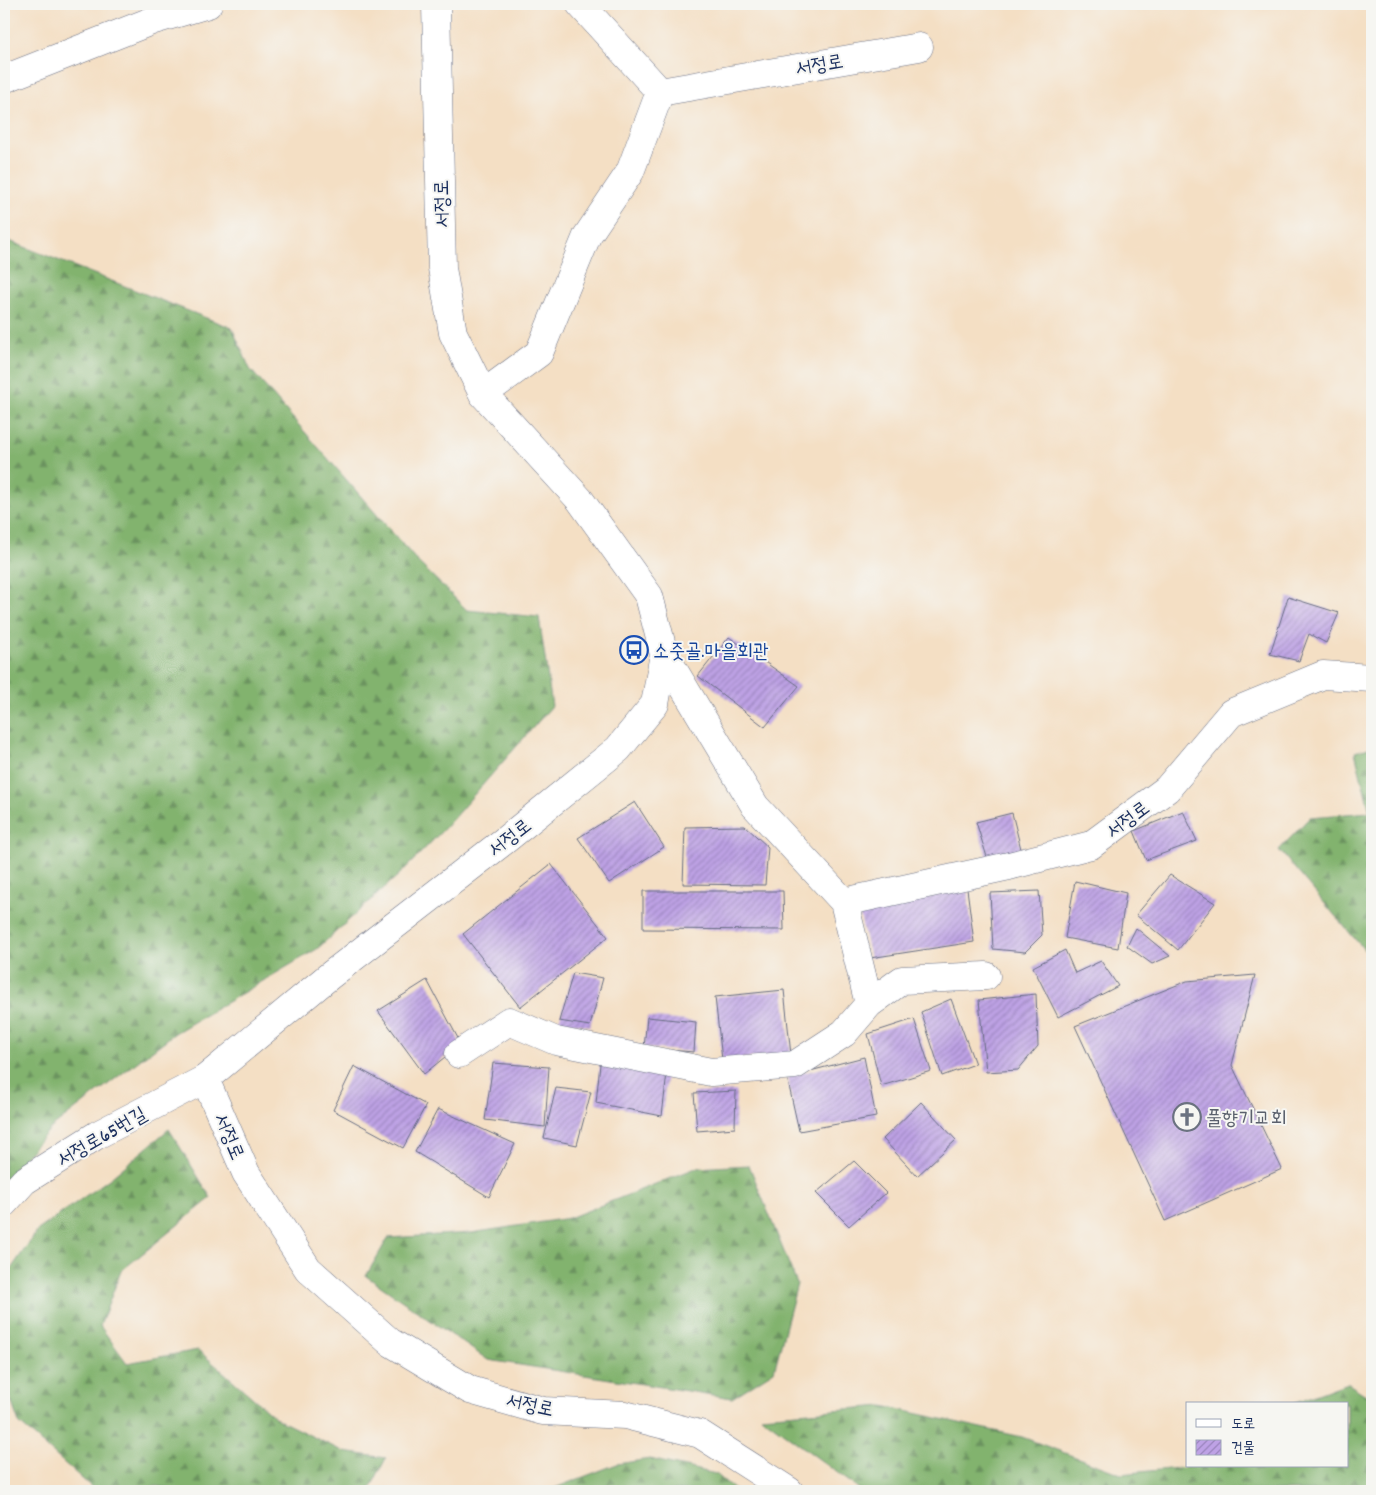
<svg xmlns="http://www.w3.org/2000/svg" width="1376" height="1495" viewBox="0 0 1376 1495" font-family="Dekko,'Poor Story',sans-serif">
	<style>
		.forest { fill: url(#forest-firs); stroke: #4e7166 }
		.building { fill: url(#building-hatch) }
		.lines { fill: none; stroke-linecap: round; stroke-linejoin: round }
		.minor-casing { stroke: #676d82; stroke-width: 29 }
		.major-casing { stroke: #676d82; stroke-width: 29 }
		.highway-casing { stroke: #676d82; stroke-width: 29 }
		.minor { stroke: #fff; stroke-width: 28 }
		.major { stroke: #fff; stroke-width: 28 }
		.highway { stroke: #fff; stroke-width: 28 }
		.labels { text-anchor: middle; stroke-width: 4; stroke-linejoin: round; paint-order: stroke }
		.street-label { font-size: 20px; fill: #1b2f5e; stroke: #f6f6f2 }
		.transit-label { font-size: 20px; fill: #164399; stroke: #f6f6f2; text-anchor: start }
		.worship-label { font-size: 20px; fill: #5b616d; stroke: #f6f6f2; text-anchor: start }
	</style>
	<defs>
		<pattern id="forest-firs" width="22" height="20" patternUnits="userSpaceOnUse" patternTransform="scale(1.25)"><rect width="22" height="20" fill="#82b36e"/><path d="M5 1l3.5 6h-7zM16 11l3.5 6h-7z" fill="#6a925e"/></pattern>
		<pattern id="building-hatch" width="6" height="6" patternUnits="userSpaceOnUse" patternTransform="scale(1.25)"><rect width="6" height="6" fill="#bea2e5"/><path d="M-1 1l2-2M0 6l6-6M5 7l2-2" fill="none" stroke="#9a84bd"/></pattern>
	</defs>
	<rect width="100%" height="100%" fill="#f6f6f2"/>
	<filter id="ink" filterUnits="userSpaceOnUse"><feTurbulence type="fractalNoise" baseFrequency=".02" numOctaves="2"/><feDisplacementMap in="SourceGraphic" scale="10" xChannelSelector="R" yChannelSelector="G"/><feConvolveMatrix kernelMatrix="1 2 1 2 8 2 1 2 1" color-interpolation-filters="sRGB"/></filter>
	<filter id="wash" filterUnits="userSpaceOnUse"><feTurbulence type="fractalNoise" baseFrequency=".0096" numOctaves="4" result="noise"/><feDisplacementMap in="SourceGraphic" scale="20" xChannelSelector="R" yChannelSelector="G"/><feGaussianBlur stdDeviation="1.12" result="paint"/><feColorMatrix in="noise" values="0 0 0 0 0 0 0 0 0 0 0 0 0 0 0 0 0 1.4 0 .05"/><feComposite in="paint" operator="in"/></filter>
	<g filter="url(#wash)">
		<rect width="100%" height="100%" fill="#f4dfc4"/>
		<path class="forest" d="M 4,239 L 232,328 L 250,369 L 418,562 L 467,610 L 539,617 L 552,706 L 443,830 L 403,871 L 317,949 L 175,1033 L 51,1128 L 4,1181 Z
			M 1372,747 L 1372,959 L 1279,850 L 1310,817 L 1370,812 L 1355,752 Z
			M 169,1129 L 211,1198 L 121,1271 L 100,1326 L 127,1363 L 198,1350 L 277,1419 L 344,1452 L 386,1458 L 369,1491 L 185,1491 L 154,1486 L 142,1491 L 96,1491 L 19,1423 L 4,1381 L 4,1279 L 38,1230 L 112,1177 Z
			M 749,1165 L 797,1284 L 774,1371 L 732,1398 L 488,1360 L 366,1276 L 388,1238 L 471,1233 L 569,1218 L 696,1168 Z
			M 1347,1383 L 1372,1399 L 1372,1491 L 862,1491 L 761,1416 L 883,1406 L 1022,1437 L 1121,1474 L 1197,1466 L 1347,1466 L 1347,1404 L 1291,1404 Z
			M 650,1459 L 716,1474 L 736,1491 L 547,1491 L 617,1464 Z"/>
		<g id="blocks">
			<path class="building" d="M 1288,597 L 1339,613 L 1326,643 L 1309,634 L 1299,661 L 1270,654 Z
				M 729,637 L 799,686 L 765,727 L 698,676 Z
				M 635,802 L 664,847 L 609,883 L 578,838 Z
				M 1183,811 L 1197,841 L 1146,860 L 1134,831 Z
				M 1012,813 L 1021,849 L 987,857 L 976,822 Z
				M 745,826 L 768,847 L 765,885 L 683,884 L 685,827 Z
				M 551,864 L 608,937 L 520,1007 L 463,934 Z
				M 1170,875 L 1215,903 L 1178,950 L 1136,915 Z
				M 1075,881 L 1126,893 L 1118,948 L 1065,938 Z
				M 967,889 L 974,942 L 870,958 L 859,912 Z
				M 643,891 L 783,891 L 784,930 L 643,929 Z
				M 1039,891 L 1042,935 L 1025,952 L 993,949 L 990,893 Z
				M 1136,928 L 1170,956 L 1152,964 L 1127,946 Z
				M 1065,950 L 1075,973 L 1101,961 L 1118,986 L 1058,1017 L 1033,967 Z
				M 573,973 L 603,978 L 590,1026 L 559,1021 Z
				M 1255,975 L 1232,1065 L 1282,1169 L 1165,1221 L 1075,1026 L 1187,981 Z
				M 427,980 L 461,1044 L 424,1074 L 378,1011 Z
				M 784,990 L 791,1055 L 722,1060 L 715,997 Z
				M 1036,994 L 1038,1046 L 1018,1070 L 986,1072 L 979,1000 Z
				M 951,999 L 975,1064 L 942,1076 L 921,1012 Z
				M 647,1017 L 696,1022 L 694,1052 L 644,1048 Z
				M 914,1019 L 931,1071 L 881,1086 L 868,1034 Z
				M 864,1057 L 876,1117 L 799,1131 L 787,1077 Z
				M 493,1063 L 549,1067 L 545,1127 L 485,1120 Z
				M 600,1064 L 667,1073 L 662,1116 L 596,1103 Z
				M 354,1066 L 426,1105 L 403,1148 L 333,1110 Z
				M 556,1088 L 591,1092 L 577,1145 L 544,1138 Z
				M 736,1091 L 735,1128 L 697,1131 L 694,1093 Z
				M 921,1102 L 956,1140 L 917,1176 L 883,1139 Z
				M 438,1109 L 515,1144 L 489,1197 L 415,1152 Z
				M 854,1161 L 886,1193 L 849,1226 L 816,1193 Z"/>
		</g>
	</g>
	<g filter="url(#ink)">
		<use href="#blocks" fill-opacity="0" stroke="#676d82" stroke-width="1"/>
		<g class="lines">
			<defs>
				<path id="minor" d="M 580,4 L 660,92
					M 483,394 L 539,353 L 587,236 L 630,172 L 660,92 L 919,47
					M 844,902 L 1009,866 L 1091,845 L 1167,789 L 1231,713 L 1323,675 L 1372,678
					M 869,1004 L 902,980 L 986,976
					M 459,1054 L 509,1021 L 556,1041 L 711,1072 L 795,1065 L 844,1033 L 869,1004 L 844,902 L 755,806 L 664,654
					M 4,1203 L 24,1181 L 97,1135 L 205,1079 L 328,977 L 504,841 L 618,749 L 655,704 L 664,654 L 649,596 L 580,500 L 483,394 L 453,333 L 442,268 L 436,4"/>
				<path id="major" d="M 205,1079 L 246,1173 L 308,1269 L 390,1342 L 470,1390 L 543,1411 L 625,1415 L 700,1434 L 789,1491"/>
				<path id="highway" d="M 4,79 L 154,20 L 208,4"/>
			</defs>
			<use href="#minor" class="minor-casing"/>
			<use href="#major" class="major-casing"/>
			<use href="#highway" class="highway-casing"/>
			<use href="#minor" class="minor"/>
			<use href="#major" class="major"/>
			<use href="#highway" class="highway"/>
		</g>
	</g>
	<defs>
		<symbol id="bus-ring" viewBox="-11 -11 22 22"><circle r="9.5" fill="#f6f6f2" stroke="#1a4fb4" stroke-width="1.5"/><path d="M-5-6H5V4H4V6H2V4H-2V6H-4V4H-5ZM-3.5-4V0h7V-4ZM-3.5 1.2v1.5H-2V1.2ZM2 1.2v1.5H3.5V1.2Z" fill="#1a4fb4"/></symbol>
		<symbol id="church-ring" viewBox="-11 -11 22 22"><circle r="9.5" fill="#f6f6f2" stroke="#6b7280" stroke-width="1.5"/><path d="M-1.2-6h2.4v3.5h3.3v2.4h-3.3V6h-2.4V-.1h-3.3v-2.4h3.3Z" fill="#6b7280"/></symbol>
	</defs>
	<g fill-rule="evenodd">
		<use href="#bus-ring" x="618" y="634" width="32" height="32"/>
		<use href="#church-ring" x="1171" y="1101" width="32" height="32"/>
	</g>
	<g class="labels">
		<g class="street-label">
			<text transform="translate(819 64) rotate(-10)" y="7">서정로</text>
			<text transform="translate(441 204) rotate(-91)" y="7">서정로</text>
			<text transform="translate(1127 819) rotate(-37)" y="7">서정로</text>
			<text transform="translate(509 837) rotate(-38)" y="7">서정로</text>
			<text transform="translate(101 1136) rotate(-30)" y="7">서정로65번길</text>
			<text transform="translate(230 1136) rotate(67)" y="7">서정로</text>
			<text transform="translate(530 1404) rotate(12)" y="7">서정로</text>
		</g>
		<g class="transit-label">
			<text x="653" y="657">소줏골.마을회관</text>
		</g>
		<g class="worship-label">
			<text x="1206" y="1124">풀향기교회</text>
		</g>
	</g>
	<rect width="1376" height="1495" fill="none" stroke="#f6f6f2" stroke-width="20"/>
	<rect x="1186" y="1402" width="162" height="65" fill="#f6f6f2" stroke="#9ea6b7"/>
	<rect x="1196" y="1419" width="25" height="8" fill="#ffffff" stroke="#9ea6b7"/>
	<text x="1231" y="1428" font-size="15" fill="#1b2f5e">도로</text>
	<rect x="1196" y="1440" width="25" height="15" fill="url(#building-hatch)" stroke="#9ea6b7"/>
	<text x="1231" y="1452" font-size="15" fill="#1b2f5e">건물</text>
</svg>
